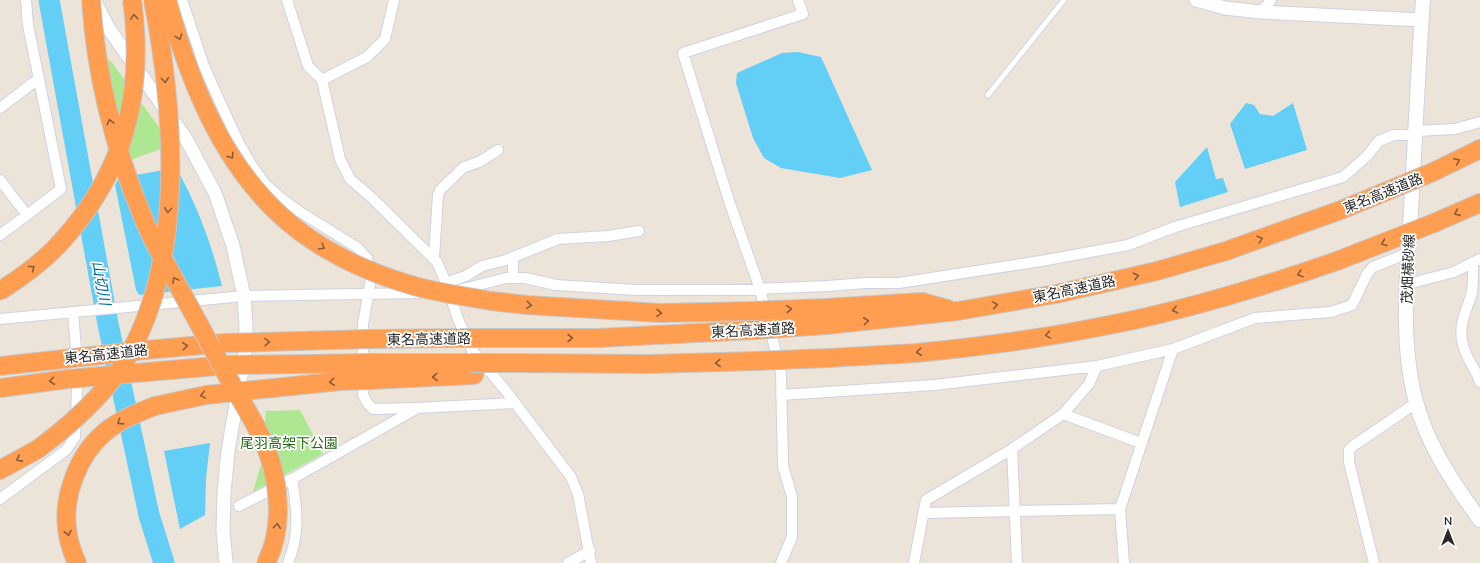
<svg xmlns="http://www.w3.org/2000/svg" width="1480" height="563" viewBox="0 0 1480 563" font-family="'Nunito Sans','Noto Sans JP',sans-serif">
	<style>
		.green { fill: #aee791 }
		.water { fill: #63cef6 }
		.lines { fill: none; stroke-linecap: round; stroke-linejoin: round }
		.river { stroke: #63cef6; stroke-width: 21 }
		.service-casing { stroke: #ced2e3; stroke-width: 7 }
		.minor-casing { stroke: #ced2e3; stroke-width: 12 }
		.tertiary-casing { stroke: #ced2e3; stroke-width: 15 }
		.secondary-casing { stroke: #ced2e3; stroke-width: 16 }
		.motorway-casing { stroke: #c7c7c7; stroke-width: 20 }
		.service { stroke: #fff; stroke-width: 5 }
		.minor { stroke: #fff; stroke-width: 10 }
		.tertiary { stroke: #fff; stroke-width: 13 }
		.secondary { stroke: #fff; stroke-width: 14 }
		.motorway { stroke: #ff9d51; stroke-width: 18 }
		.motorway-bridge-casing { stroke: #c7c7c7; stroke-width: 20; stroke-linecap: butt }
		.motorway-bridge { stroke: #ff9d51; stroke-width: 18 }
		.oneway { stroke: #895d3a }
		.labels { text-anchor: middle; stroke-width: 3.5; stroke-linejoin: round; paint-order: stroke }
		.street-label { font-size: 14px; fill: #282828; stroke: #fff }
		.park-label { font-size: 14px; fill: #266915; stroke: #fff }
		.water-label { font-size: 15px; font-style: italic; fill: #046aa0; stroke: #fff }
	</style>
	<rect width="100%" height="100%" fill="#ece4d9"/>
	<path class="green" d="M 110,60 L 172,145 L 119,164 L 95,67 Z
		M 300,410 L 323,454 L 253,492 L 262,461 L 266,411 Z"/>
	<path class="water" d="M 798,52 L 821,57 L 872,170 L 840,178 L 781,168 L 764,158 L 753,138 L 736,83 L 737,73 L 782,53 Z
		M 1246,103 L 1254,105 L 1260,114 L 1273,116 L 1293,103 L 1307,150 L 1245,169 L 1230,124 Z
		M 1207,147 L 1216,179 L 1223,178 L 1228,192 L 1180,207 L 1175,182 Z
		M 175,168 L 178,171 C 198,208 212,245 222,286 L 139,295 L 136,290 L 115,185 L 119,178 Z
		M 210,443 L 206,478 L 205,515 L 180,529 L 164,451 Z"/>
	<g class="lines">
		<path class="river" d="M 49,0 L 108,324 L 149,515 L 164,563"/>
		<defs>
			<path id="service" d="M 988,95 L 1064,0"/>
			<path id="minor" d="M 182,0 L 204,66 L 219,100 L 240,145 L 252,166 L 265,184 L 281,198 L 300,212 L 358,248 L 367,258 L 371,278 L 363,324 L 363,395 L 368,404 L 373,409 L 416,408 L 514,403
				M 287,0 L 308,66 L 322,80 L 340,159 L 350,179 L 371,197 L 437,262 L 446,283 L 458,319 L 472,350 L 506,391 L 571,477 L 578,494 L 591,563
				M 1261,12 L 1271,0
				M 322,80 L 367,57 L 385,39 L 394,0
				M 0,108 L 38,79
				M 1415,131 L 1455,129 L 1480,122
				M 0,180 L 27,215 L 61,189 L 28,25 L 26,0
				M 0,235 L 27,215
				M 434,258 L 438,195 L 440,190 L 464,167 L 479,162 L 498,150
				M 1473,262 C 1473,274 1474,285 1471,296 C 1465,313 1458,327 1463,345 C 1466,358 1476,369 1480,382
				M 513,278 L 513,257
				M 446,283 L 466,276 L 482,266 L 506,260 L 558,239 L 608,236 L 639,231
				M 1408,284 L 1454,272 L 1480,259
				M 455,291 L 506,278 L 525,278 L 556,285 L 636,290 L 731,290 L 827,286 L 866,283 L 899,283 L 1041,261 L 1128,245 L 1175,227 L 1343,177 L 1366,157 L 1379,141 L 1394,135 L 1415,135
				M 0,319 L 244,296 L 419,293
				M 781,395 L 934,385 L 1097,366 L 1173,349 L 1255,318 L 1331,312 L 1352,305 L 1367,274 L 1373,267 L 1408,253
				M 1063,414 L 1141,443
				M 1012,449 L 1017,563
				M 0,499 L 66,450 L 75,437 L 77,391 L 76,350 L 73,312
				M 239,506 L 292,479
				M 923,513 L 1120,509
				M 288,563 C 300,534 297,509 292,479 L 416,409
				M 568,563 L 590,551
				M 781,563 L 792,537 L 792,497 L 783,466 L 781,373 L 760,289 L 729,201 L 683,53 L 803,14 L 798,0
				M 914,563 L 926,500 L 1012,449 L 1063,414 L 1089,384 L 1097,366
				M 1124,563 L 1120,509 L 1173,349
				M 1374,563 L 1349,462 L 1349,450 L 1353,446 L 1416,403"/>
			<path id="tertiary" d="M 94,0 L 109,29 L 186,139 L 215,193 L 233,246 L 244,296 L 246,326 L 245,352 L 228,451 L 224,492 L 223,531 L 226,563
				M 1196,0 L 1225,8 L 1261,12 L 1421,20"/>
			<path id="secondary" d="M 1423,0 C 1418,70 1415,141 1411,211 C 1407,272 1400,339 1415,398 C 1426,443 1453,483 1480,520"/>
			<path id="motorway" d="M 1433,172 L 1480,149
				M 1434,223 L 1480,203
				M 491,301 L 527,305 L 660,313 L 753,311
				M 825,308 L 922,302 L 947,309
				M 827,325 L 958,311 L 1056,294 L 1157,271 L 1226,251 L 1341,210
				M 503,338 L 598,338 L 755,330
				M 370,339 L 460,338
				M 146,350 L 225,343
				M 829,358 C 858,356 887,355 916,353 C 977,347 1039,339 1099,327 C 1180,312 1259,288 1337,261
				M 370,363 L 470,363
				M 511,363 L 650,364 L 757,361
				M 147,372 L 229,365
				M 371,380 L 474,375
				M 0,470 L 38,449
				M 77,563 C 72,552 68,540 67,528 C 63,495 79,454 104,433 C 119,420 137,413 155,406"/>
		</defs>
		<use href="#service" class="service-casing"/>
		<use href="#minor" class="minor-casing"/>
		<use href="#tertiary" class="tertiary-casing"/>
		<use href="#secondary" class="secondary-casing"/>
		<use href="#motorway" class="motorway-casing"/>
		<use href="#service" class="service"/>
		<use href="#minor" class="minor"/>
		<use href="#tertiary" class="tertiary"/>
		<use href="#secondary" class="secondary"/>
		<use href="#motorway" class="motorway"/>
		<defs>
			<path id="motorway-bridge" d="M 91,0 C 96,78 114,148 144,220 C 153,242 165,262 176,282 C 194,315 212,348 230,381 C 244,405 263,435 271,462 C 280,494 282,533 266,563
				M 167,0 C 192,92 231,188 315,242 C 344,261 377,275 411,285 C 437,293 464,296 491,301
				M 1341,210 L 1433,172
				M 1337,261 L 1434,223
				M 0,291 C 22,277 44,261 61,242 C 125,172 145,92 132,0
				M 753,311 L 825,308
				M 755,330 L 827,325
				M 460,338 L 503,338
				M 228,343 L 370,339
				M 757,361 L 829,358
				M 470,363 L 511,363
				M 229,365 L 370,363
				M 0,366 L 146,350
				M 0,388 L 68,379 L 147,372
				M 155,406 L 206,395 L 341,381 L 371,380
				M 38,449 C 69,426 98,401 120,369 C 187,268 175,114 153,0"/>
		</defs>
		<use href="#motorway-bridge" class="motorway-bridge-casing"/>
		<use href="#motorway-bridge" class="motorway-bridge"/>
	</g>
	<defs><path id="oneway-chevron" d="M-2-3.5L2.5 0L-2 3.5" fill="none" stroke-width="1.6" stroke-linecap="round" stroke-linejoin="round"/></defs>
	<g class="oneway">
		<use href="#oneway-chevron" transform="translate(134 17) rotate(-96)"/>
		<use href="#oneway-chevron" transform="translate(179 37) rotate(72)"/>
		<use href="#oneway-chevron" transform="translate(165 80) rotate(85)"/>
		<use href="#oneway-chevron" transform="translate(110 122) rotate(-104)"/>
		<use href="#oneway-chevron" transform="translate(231 156) rotate(57)"/>
		<use href="#oneway-chevron" transform="translate(1457 161) rotate(-26)"/>
		<use href="#oneway-chevron" transform="translate(168 210) rotate(95)"/>
		<use href="#oneway-chevron" transform="translate(1457 213) rotate(156)"/>
		<use href="#oneway-chevron" transform="translate(1260 239) rotate(-19)"/>
		<use href="#oneway-chevron" transform="translate(1384 243) rotate(159)"/>
		<use href="#oneway-chevron" transform="translate(322 247) rotate(31)"/>
		<use href="#oneway-chevron" transform="translate(32 268) rotate(-38)"/>
		<use href="#oneway-chevron" transform="translate(1300 274) rotate(161)"/>
		<use href="#oneway-chevron" transform="translate(1136 276) rotate(-13)"/>
		<use href="#oneway-chevron" transform="translate(175 280) rotate(-118)"/>
		<use href="#oneway-chevron" transform="translate(529 305) rotate(5)"/>
		<use href="#oneway-chevron" transform="translate(995 305) rotate(-10)"/>
		<use href="#oneway-chevron" transform="translate(789 309) rotate(-3)"/>
		<use href="#oneway-chevron" transform="translate(1175 310) rotate(167)"/>
		<use href="#oneway-chevron" transform="translate(659 313) rotate(1)"/>
		<use href="#oneway-chevron" transform="translate(866 321) rotate(-6)"/>
		<use href="#oneway-chevron" transform="translate(1048 335) rotate(171)"/>
		<use href="#oneway-chevron" transform="translate(570 338)"/>
		<use href="#oneway-chevron" transform="translate(267 342) rotate(-1)"/>
		<use href="#oneway-chevron" transform="translate(185 346) rotate(-5)"/>
		<use href="#oneway-chevron" transform="translate(919 352) rotate(174)"/>
		<use href="#oneway-chevron" transform="translate(718 363) rotate(178)"/>
		<use href="#oneway-chevron" transform="translate(435 377) rotate(177)"/>
		<use href="#oneway-chevron" transform="translate(52 381) rotate(173)"/>
		<use href="#oneway-chevron" transform="translate(332 382) rotate(174)"/>
		<use href="#oneway-chevron" transform="translate(203 395) rotate(170)"/>
		<use href="#oneway-chevron" transform="translate(120 422) rotate(147)"/>
		<use href="#oneway-chevron" transform="translate(19 459) rotate(152)"/>
		<use href="#oneway-chevron" transform="translate(277 526) rotate(-86)"/>
		<use href="#oneway-chevron" transform="translate(68 533) rotate(80)"/>
	</g>
	<g class="labels">
		<g class="street-label">
			<text transform="translate(1383 193) rotate(-22)" y="5">東名高速道路</text>
			<text transform="translate(1408 269) rotate(-88)" y="5">茂畑横砂線</text>
			<text transform="translate(1074 289) rotate(-12)" y="5">東名高速道路</text>
			<text transform="translate(753 330) rotate(-3)" y="5">東名高速道路</text>
			<text transform="translate(429 339) rotate(-1)" y="5">東名高速道路</text>
			<text transform="translate(106 354) rotate(-6)" y="5">東名高速道路</text>
		</g>
		<g class="park-label">
			<text x="289" y="448">尾羽高架下公園</text>
		</g>
		<g class="water-label">
			<text transform="translate(101 283) rotate(80)" y="5">山切川</text>
		</g>
	</g>
	<g transform="translate(1448 531)" stroke="#ffffff" stroke-width="3" paint-order="stroke">
	<path d="M0-3L7 15L0 10L-7 15Z" fill="#282828"/>
	<text y="-6" font-size="11" font-weight="bold" text-anchor="middle" fill="#282828">N</text>
	</g>
</svg>
